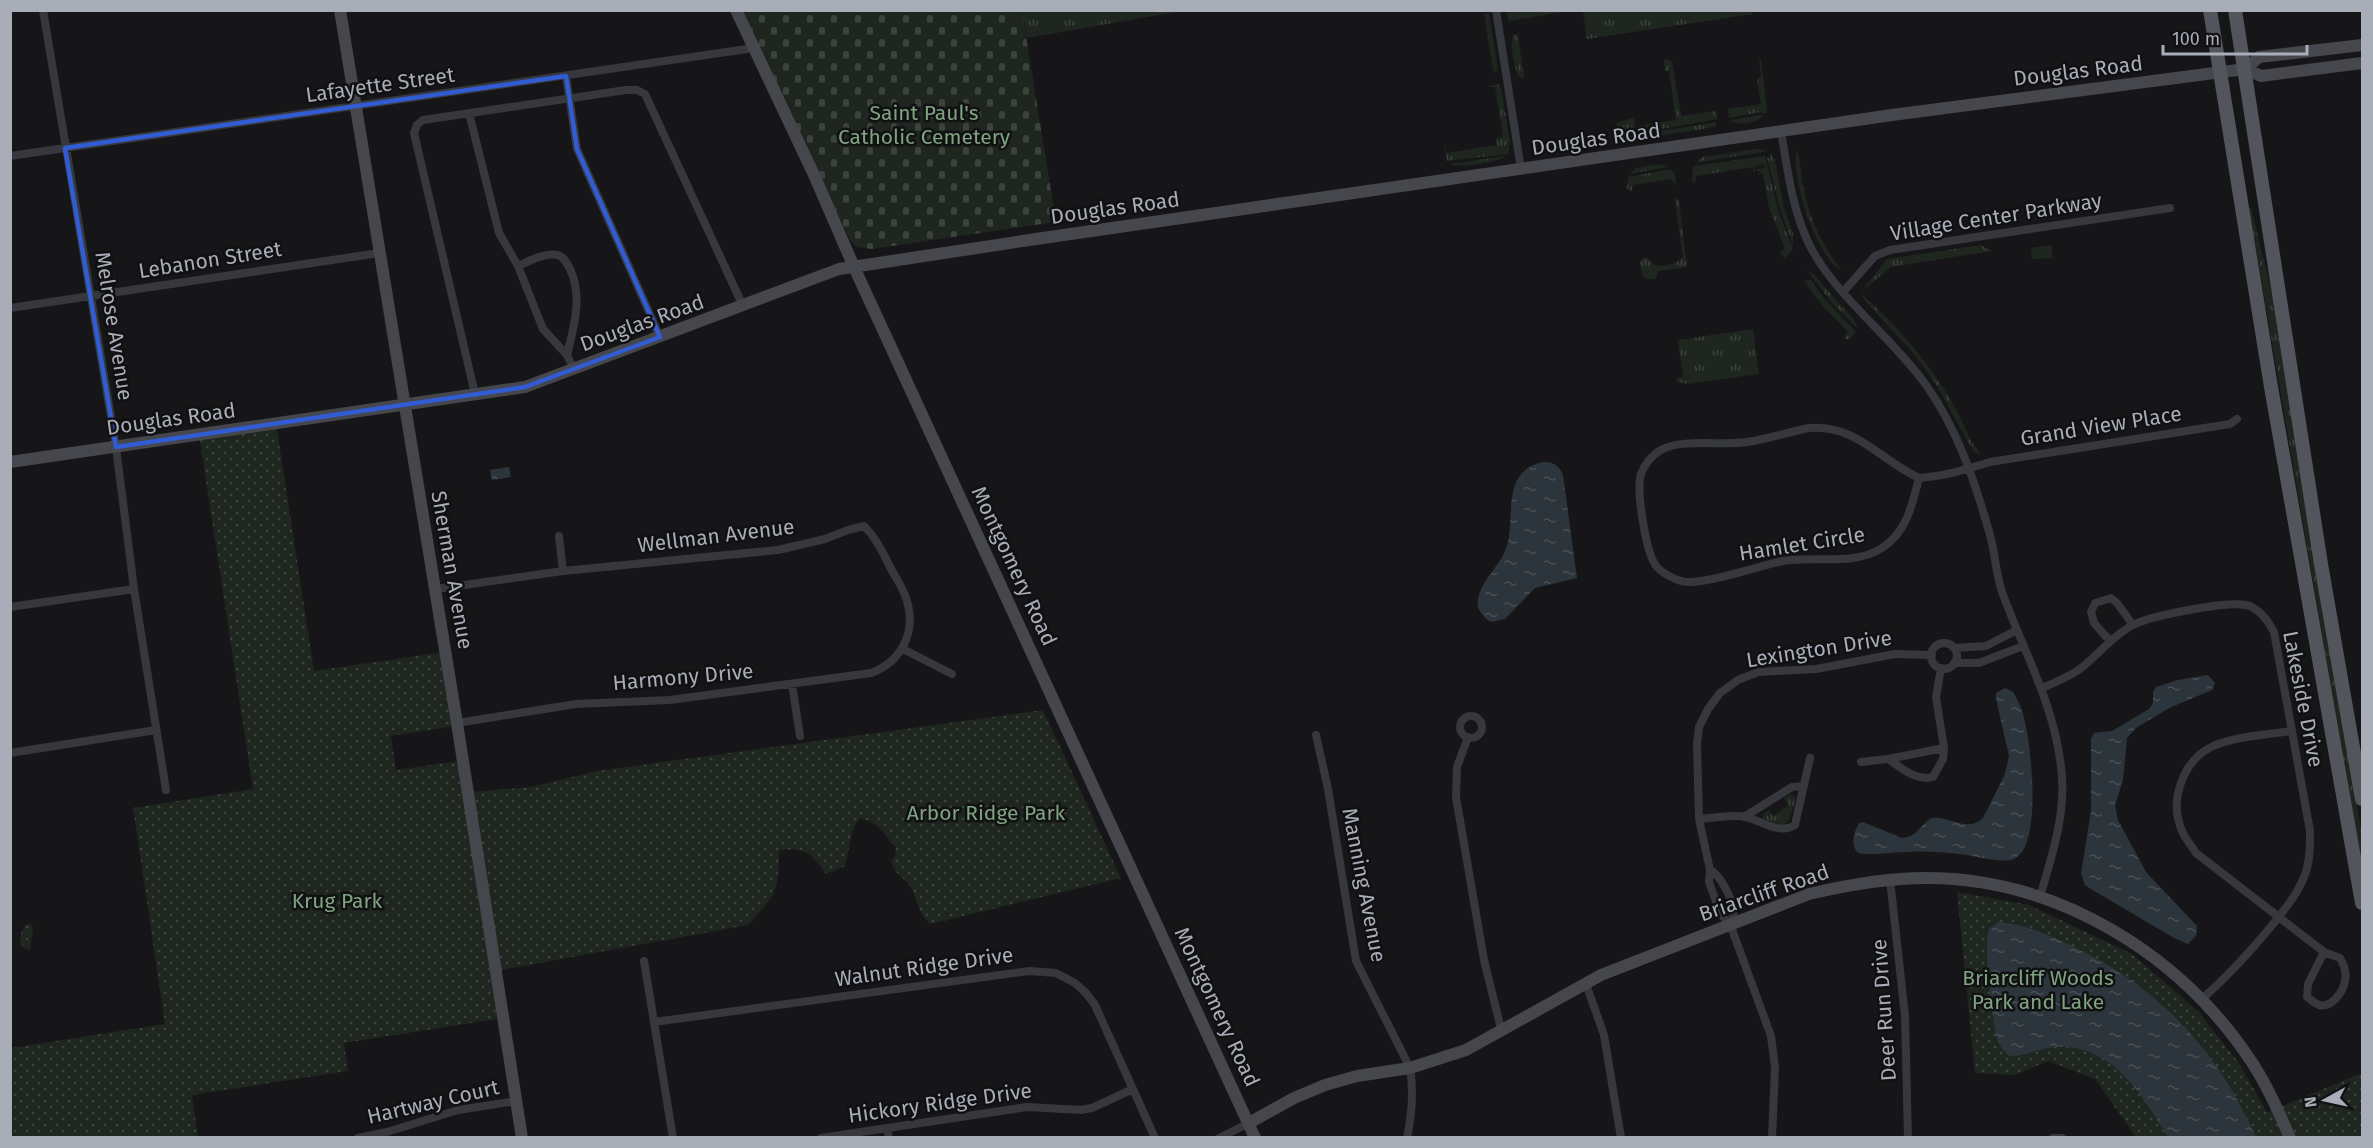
<svg xmlns="http://www.w3.org/2000/svg" width="2373" height="1148" viewBox="0 0 2373 1148" font-family="'Fira Sans',sans-serif">
	<style>
		.grass { fill: url(#grass-tufts) }
		.cemetery { fill: url(#cemetery-stones) }
		.park { fill: url(#park-dots) }
		.water { fill: url(#water-ripples) }
		.lines { fill: none; stroke-linecap: round; stroke-linejoin: round }
		.street { stroke: #37383d; stroke-width: 8 }
		.secondary { stroke: #45474d; stroke-width: 12 }
		.primary { stroke: #53555c; stroke-width: 14 }
		.marked { fill: none; stroke: #325cd3; stroke-width: 4.5; stroke-linejoin: round }
		.labels { text-anchor: middle; stroke-width: 5; stroke-linejoin: round; paint-order: stroke }
		.street-label { font-size: 21px; fill: #a8adb8; stroke: #111113 }
		.park-label { font-size: 21px; fill: #7fa381; stroke: #111113 }
	</style>
	<defs>
		<pattern id="grass-tufts" width="24" height="20" patternUnits="userSpaceOnUse" patternTransform="scale(1.5)"><rect width="24" height="20" fill="#1e261f"/><path d="M3 7l-1-3M5 7V3M7 7l1-3M15 17l-1-3M17 17v-4M19 17l1-3" fill="none" stroke="#3c433d"/></pattern>
		<pattern id="cemetery-stones" width="16" height="16" patternUnits="userSpaceOnUse" patternTransform="scale(1.5)"><rect width="16" height="16" fill="#1e261f"/><path d="M2 7V4a2 2 0 0 1 4 0v3zM10 15v-3a2 2 0 0 1 4 0v3z" fill="#3c433d"/></pattern>
		<pattern id="park-dots" width="8" height="8" patternUnits="userSpaceOnUse" patternTransform="scale(1.5)"><rect width="8" height="8" fill="#1e261f"/><path d="M2 2h.1M6 6h.1" fill="none" stroke="#3c433d" stroke-width="1.8" stroke-linecap="round"/></pattern>
		<pattern id="water-ripples" width="26" height="14" patternUnits="userSpaceOnUse" patternTransform="scale(1.5)"><rect width="26" height="14" fill="#2c353c"/><path d="M2 4q2-2 4 0t4 0M15 11q2-2 4 0t4 0" fill="none" stroke="#485056"/></pattern>
	</defs>
	<rect width="100%" height="100%" fill="#161618"/>
	<path class="grass" d="M 1507,10 L 1570,10 L 1570,11 L 1508,21 Z
		M 1752,10 L 1753,14 L 1587,39 L 1583,11 Z
		M 1022,11 L 1022,10 L 1182,11 L 1027,38 Z
		M 1484,13 L 1489,14 L 1498,69 L 1495,73 L 1493,70 Z
		M 1518,34 L 1524,78 L 1519,77 C 1514,67 1510,46 1513,35 Z
		M 1666,59 L 1672,62 L 1681,116 L 1716,111 L 1718,119 L 1638,133 L 1637,126 L 1676,120 L 1669,71 L 1665,71 L 1664,61 Z
		M 1759,59 L 1761,60 L 1767,110 L 1766,114 L 1761,112 L 1729,118 L 1728,109 L 1761,104 L 1757,79 L 1761,77 Z
		M 1498,84 L 1501,87 L 1510,141 L 1508,154 L 1447,161 L 1444,145 L 1447,153 L 1497,145 L 1496,138 L 1503,137 L 1495,87 L 1488,87 Z
		M 1760,115 L 1764,115 C 1756,123 1739,127 1730,120 Z
		M 1634,118 L 1636,133 L 1617,136 L 1616,127 L 1618,122 Z
		M 1716,122 L 1716,126 L 1709,128 L 1625,141 L 1619,138 Z
		M 1757,149 L 1768,151 L 1695,163 L 1703,157 Z
		M 1797,150 C 1801,162 1801,178 1804,191 C 1810,221 1824,248 1842,271 C 1818,261 1789,174 1797,150 Z
		M 1769,154 L 1771,154 L 1775,160 L 1784,209 L 1793,233 L 1793,245 L 1780,209 L 1767,158 L 1771,157 Z
		M 1506,156 C 1497,163 1459,169 1449,164 Z
		M 1765,156 L 1779,213 L 1793,249 L 1785,258 L 1780,254 L 1780,252 L 1785,249 L 1769,207 L 1763,174 L 1757,175 L 1762,172 L 1757,171 L 1757,169 L 1765,168 L 1763,164 L 1755,166 L 1755,173 L 1753,167 L 1696,176 L 1695,182 L 1692,182 L 1693,166 Z
		M 1660,164 L 1668,167 L 1629,174 L 1636,168 Z
		M 1671,169 L 1675,175 L 1676,186 L 1671,179 L 1633,185 L 1631,192 L 1627,188 L 1628,177 Z
		M 1677,198 L 1679,200 L 1687,267 L 1658,271 L 1656,279 L 1646,279 L 1642,275 L 1640,263 L 1643,258 L 1648,258 C 1649,259 1653,264 1655,265 C 1663,268 1678,263 1683,257 L 1675,200 Z
		M 2249,208 L 2251,208 L 2276,308 L 2341,713 L 2362,835 L 2362,866 Z
		M 1981,245 L 1991,251 L 1891,267 L 1862,291 L 1887,259 Z
		M 2051,245 L 2053,258 L 2032,259 L 2031,248 Z
		M 1807,270 L 1816,277 L 1854,320 L 1857,328 L 1831,302 Z
		M 1811,280 L 1823,297 L 1856,332 L 1849,340 L 1844,338 L 1848,332 L 1822,305 L 1804,281 Z
		M 1862,294 C 1907,336 1947,382 1970,439 C 1973,445 1978,448 1980,455 L 1973,451 L 1937,386 L 1915,355 L 1865,301 Z
		M 1753,329 L 1759,374 L 1688,384 L 1678,382 L 1676,378 L 1683,377 L 1678,340 Z
		M 1790,794 L 1796,798 L 1789,821 L 1782,825 L 1763,819 L 1763,814 L 1769,810 L 1773,816 L 1789,805 L 1784,798 Z"/>
	<path class="cemetery" d="M 742,11 L 1022,11 L 1056,222 L 872,249 L 857,247 L 850,240 Z"/>
	<path class="park" d="M 276,423 L 314,671 L 444,652 L 455,726 L 391,736 L 396,770 L 458,761 L 497,1019 L 344,1043 L 348,1071 L 192,1095 L 198,1137 L 11,1138 L 11,1048 L 165,1024 L 133,808 L 253,789 L 199,435 Z
		M 1043,710 L 1121,878 L 930,924 C 915,910 916,891 908,883 C 900,875 894,873 891,861 L 895,856 L 896,848 L 877,825 L 860,818 C 849,831 850,850 845,866 L 826,874 C 812,854 805,846 779,851 C 779,892 775,896 748,925 L 496,971 L 471,792 L 531,787 L 597,771 Z
		M 1957,892 L 2029,905 L 2132,954 L 2198,1011 L 2239,1063 L 2267,1112 L 2362,1073 L 2362,1137 L 2136,1137 L 2095,1079 L 2048,1061 L 2015,1075 L 1975,1073 Z
		M 26,924 L 31,924 L 33,927 L 30,950 L 23,948 C 18,940 20,932 26,924 Z"/>
	<path class="water" d="M 1542,462 C 1553,462 1558,464 1563,475 L 1577,578 L 1535,588 L 1505,619 L 1491,622 C 1483,617 1476,610 1478,599 C 1482,579 1501,565 1507,546 C 1516,515 1500,473 1542,462 Z
		M 509,467 L 511,477 L 492,480 L 490,470 Z
		M 2208,675 L 2215,683 L 2212,690 L 2169,708 L 2136,728 L 2127,738 L 2123,780 L 2115,805 L 2118,820 L 2146,872 L 2197,926 L 2196,936 L 2188,944 L 2174,938 L 2091,889 L 2085,885 L 2081,874 L 2091,811 L 2091,739 L 2094,733 L 2112,731 L 2149,709 L 2153,703 L 2153,692 L 2156,687 L 2178,680 Z
		M 2005,688 L 2013,692 C 2018,700 2022,709 2024,718 C 2031,744 2043,846 2014,859 C 2003,864 1972,855 1959,854 C 1942,852 1925,851 1908,852 C 1892,852 1874,856 1858,853 C 1850,845 1854,832 1859,823 L 1863,822 L 1902,838 C 1918,837 1920,824 1932,818 C 1950,816 1967,833 1983,818 L 2005,774 L 2009,756 L 1996,699 L 1996,693 Z
		M 1998,922 C 2024,924 2049,935 2072,946 C 2159,987 2217,1050 2256,1137 L 2168,1137 C 2142,1096 2113,1043 2055,1047 C 2039,1048 2026,1056 2010,1056 C 2004,1052 2001,1048 1998,1041 C 1992,1023 1983,946 1989,929 Z"/>
	<g class="lines">
		<path class="street" d="M 43,10 L 116,447 L 134,589 L 166,790
			M 1496,10 L 1521,169
			M 566,76 L 577,149 L 660,337
			M 469,113 L 499,233 L 518,266 L 543,329 L 567,355 L 574,369
			M 1781,132 C 1788,171 1792,210 1810,246 C 1836,297 1893,338 1926,385 C 1958,430 1975,482 1990,535 C 1995,553 1996,574 2002,592 C 2025,655 2057,709 2062,777 C 2065,818 2051,858 2040,897
			M 10,156 L 754,48
			M 518,266 C 529,261 545,252 558,255 C 564,257 567,263 570,269 C 583,297 574,326 567,355
			M 1843,292 L 1875,256 L 1890,250 L 2170,208
			M 10,308 L 379,253
			M 475,394 L 414,133 L 417,125 L 423,120 L 626,90 L 637,90 L 645,94 L 743,306
			M 1809,428 C 1856,424 1880,460 1919,478 C 1912,505 1907,532 1882,548 C 1852,567 1815,555 1783,561 C 1761,565 1699,587 1681,581 C 1672,578 1663,574 1657,567 C 1646,555 1636,491 1641,474 C 1644,465 1652,455 1661,450 C 1682,438 1722,446 1747,442 C 1768,439 1788,432 1809,428 Z
			M 1919,478 C 1947,476 1963,470 1990,462 L 2230,424 L 2237,419
			M 559,536 L 563,571
			M 436,589 L 563,571 L 778,550 L 825,539 L 848,530 L 864,526 C 877,539 883,553 891,569 C 896,578 903,588 906,598 C 917,630 903,661 871,673 L 670,700 L 576,704 L 457,723
			M 10,607 L 134,589
			M 2110,641 L 2094,623 L 2091,612 L 2095,603 L 2111,598 L 2117,603 L 2133,625
			M1931 656a13 13 0 1 1 26 0a13 13 0 1 1-26 0Z
			M 1954,648 L 1986,646 L 2017,630
			M 903,649 L 952,674
			M 1954,663 L 1979,663 L 2023,646
			M 1941,668 L 1936,697 L 1944,748
			M 792,684 L 800,736
			M 2043,688 C 2055,682 2069,677 2080,669 C 2098,655 2112,636 2133,625 C 2150,616 2233,599 2250,606 C 2262,612 2268,621 2274,632 L 2310,831 C 2310,847 2310,863 2304,877 C 2297,895 2284,910 2273,924 C 2251,951 2228,976 2202,999
			M1460 727a11 11 0 1 1 22 0a11 11 0 1 1-22 0Z
			M 2291,731 C 2266,735 2237,736 2213,746 C 2182,761 2168,802 2183,833 C 2186,840 2192,846 2196,853 L 2324,952 L 2308,984 L 2307,997 C 2310,999 2315,1004 2319,1005 C 2332,1008 2343,992 2345,981 C 2347,973 2344,965 2340,958 L 2324,952
			M 1316,735 L 1328,789 L 1356,961 L 1410,1068 C 1414,1092 1412,1114 1407,1138
			M 1468,737 L 1457,767 L 1456,797 L 1484,960 L 1501,1029
			M 1944,748 L 1943,759 L 1933,777 C 1916,782 1901,767 1888,759 Z
			M 10,753 L 156,730
			M 1861,762 L 1888,759
			M 1744,817 L 1792,787 L 1804,786
			M 1699,819 C 1713,818 1732,814 1746,817 C 1762,821 1780,835 1795,825 L 1810,758
			M 1710,870 C 1720,874 1732,899 1734,910 C 1734,914 1732,920 1730,924
			M 1890,879 L 1905,1016 L 1908,1138
			M 644,961 L 673,1138
			M 1586,984 L 1604,1035 L 1621,1138
			M 654,1022 L 1029,971 L 1056,973 L 1075,983 L 1086,993 L 1095,1005 L 1155,1138
			M 887,1128 L 889,1138
			M 358,1138 L 387,1132 L 458,1110 L 517,1101
			M 821,1138 L 1027,1107 L 1081,1110 L 1092,1108 L 1133,1089
			M 1219,1138 L 1249,1123
			M 1772,1138 L 1775,1068 L 1771,1036 L 1730,924 L 1721,915 L 1709,882 L 1710,870 L 1699,819 L 1697,744 L 1699,727 L 1708,709 L 1720,693 L 1738,680 L 1758,672 L 1816,669 L 1895,654 L 1932,655
			M 2053,1138 L 2062,1138"/>
		<path class="secondary" d="M 340,10 L 457,723 L 522,1138
			M 736,10 L 815,177 L 854,267 L 1255,1138
			M 2245,69 L 2259,57 L 2362,45
			M 10,462 L 525,387 L 839,269 L 1036,239 L 1892,115 L 2245,69 L 2261,76 L 2362,63
			M 1249,1123 L 1294,1098 L 1325,1085 L 1357,1076 L 1410,1068 L 1466,1050 L 1601,975 L 1809,894 C 1847,885 1886,878 1926,878 C 2058,878 2182,955 2253,1064 C 2268,1087 2279,1112 2290,1138"/>
		<path class="primary" d="M 2210,10 L 2271,387 L 2362,903
			M 2235,10 L 2321,564 L 2362,799"/>
	</g>
	<path class="marked" d="M 566,76 L 577,149 L 660,337 L 525,387 L 116,447 L 65,148 Z"/>
	<g class="labels">
		<g class="street-label">
			<text transform="translate(2078 71) rotate(-7)" y="7">Douglas Road</text>
			<text transform="translate(380 85) rotate(-8)" y="7">Lafayette Street</text>
			<text transform="translate(1596 139) rotate(-8)" y="7">Douglas Road</text>
			<text transform="translate(1115 208) rotate(-8)" y="7">Douglas Road</text>
			<text transform="translate(1996 217) rotate(-9)" y="7">Village Center Parkway</text>
			<text transform="translate(210 260) rotate(-9)" y="7">Lebanon Street</text>
			<text transform="translate(642 323) rotate(-20)" y="7">Douglas Road</text>
			<text transform="translate(114 326) rotate(81)" y="7">Melrose Avenue</text>
			<text transform="translate(171 419) rotate(-8)" y="7">Douglas Road</text>
			<text transform="translate(2101 426) rotate(-9)" y="7">Grand View Place</text>
			<text transform="translate(716 536) rotate(-7)" y="7">Wellman Avenue</text>
			<text transform="translate(1802 544) rotate(-9)" y="7">Hamlet Circle</text>
			<text transform="translate(1014 566) rotate(65)" y="7">Montgomery Road</text>
			<text transform="translate(452 570) rotate(80)" y="7">Sherman Avenue</text>
			<text transform="translate(1819 649) rotate(-9)" y="7">Lexington Drive</text>
			<text transform="translate(683 677) rotate(-5)" y="7">Harmony Drive</text>
			<text transform="translate(2303 699) rotate(79)" y="7">Lakeside Drive</text>
			<text transform="translate(1364 885) rotate(79)" y="7">Manning Avenue</text>
			<text transform="translate(1764 893) rotate(-19)" y="7">Briarcliff Road</text>
			<text transform="translate(924 967) rotate(-8)" y="7">Walnut Ridge Drive</text>
			<text transform="translate(1217 1007) rotate(65)" y="7">Montgomery Road</text>
			<text transform="translate(1884 1010) rotate(-94)" y="7">Deer Run Drive</text>
			<text transform="translate(433 1102) rotate(-13)" y="7">Hartway Court</text>
			<text transform="translate(940 1103) rotate(-8)" y="7">Hickory Ridge Drive</text>
		</g>
		<g class="park-label">
			<text x="924" y="120">Saint Paul's<tspan x="924" dy="24">Catholic Cemetery</tspan></text>
			<text x="986" y="820">Arbor Ridge Park</text>
			<text x="337" y="908">Krug Park</text>
			<text x="2038" y="985">Briarcliff Woods<tspan x="2038" dy="24">Park and Lake</tspan></text>
		</g>
	</g>
	<rect width="2373" height="1148" fill="none" stroke="#a8adb8" stroke-width="24"/>
	<g transform="translate(2325 1100) rotate(262)" stroke="#111113" stroke-width="4.5" paint-order="stroke">
	<path d="M0-4.5L10 22L0 15L-10 22Z" fill="#a8adb8"/>
	<text y="-9" font-size="16" font-weight="bold" text-anchor="middle" fill="#a8adb8">N</text>
	</g>
	<path d="M2163 45v9h144v-9" fill="none" stroke="#a8adb8" stroke-width="3"/>
	<text x="2172" y="45" font-size="18" fill="#a8adb8" stroke="#111113" stroke-width="4.5" paint-order="stroke">100 m</text>
</svg>
